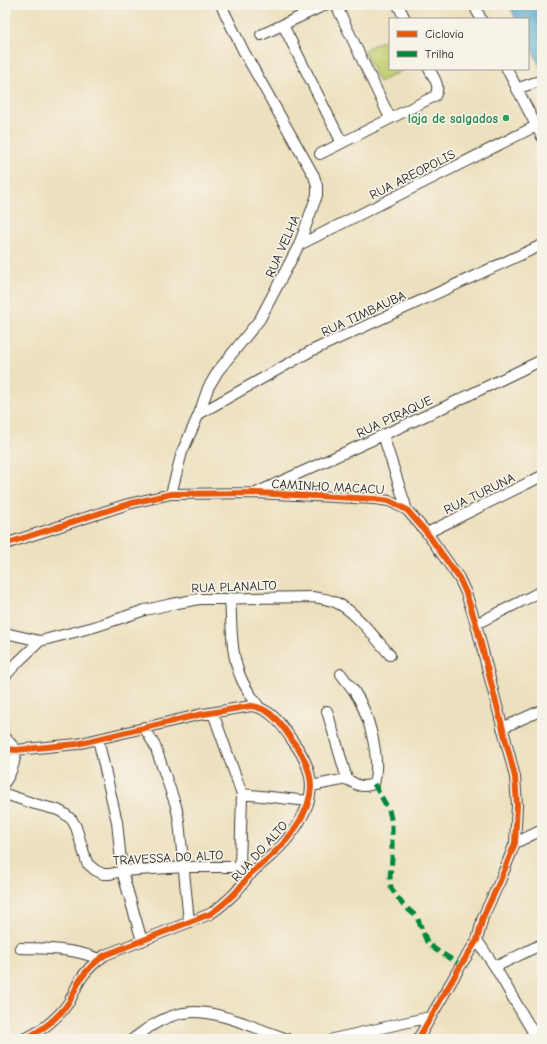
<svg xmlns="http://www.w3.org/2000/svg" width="547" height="1044" viewBox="0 0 547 1044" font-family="'Comic Neue',sans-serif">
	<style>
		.green { fill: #c2cf71; stroke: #6f7646 }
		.water { fill: #4da4ca; stroke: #346073 }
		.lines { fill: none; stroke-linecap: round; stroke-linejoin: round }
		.minor-casing { stroke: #3b3934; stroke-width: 12 }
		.minor { stroke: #fff; stroke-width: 10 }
		.quiet { stroke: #00873e; stroke-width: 5; stroke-dasharray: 10 5; stroke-linecap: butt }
		.cycleway-casing { stroke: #f7f3e8; stroke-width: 8 }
		.cycleway { stroke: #e8590c; stroke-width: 6 }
		.leisure-dot { fill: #2e9e5b; stroke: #f7f3e8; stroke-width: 1.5 }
		.labels { text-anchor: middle; stroke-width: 3.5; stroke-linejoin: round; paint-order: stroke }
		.leisure-label { font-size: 13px; font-weight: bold; fill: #27864d; stroke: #f7f3e8; text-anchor: end }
		.street-label { font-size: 13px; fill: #1c1c1c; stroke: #f7f3e8 }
	</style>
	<rect width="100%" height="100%" fill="#f7f3e8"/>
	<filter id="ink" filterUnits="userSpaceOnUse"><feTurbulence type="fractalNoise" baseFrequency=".025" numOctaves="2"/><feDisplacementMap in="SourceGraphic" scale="8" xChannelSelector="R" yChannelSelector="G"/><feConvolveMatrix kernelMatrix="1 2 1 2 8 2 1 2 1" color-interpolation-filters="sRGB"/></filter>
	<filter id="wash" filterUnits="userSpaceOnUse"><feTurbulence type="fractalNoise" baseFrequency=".012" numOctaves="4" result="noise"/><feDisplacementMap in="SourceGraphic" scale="16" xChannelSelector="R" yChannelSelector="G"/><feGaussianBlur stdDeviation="0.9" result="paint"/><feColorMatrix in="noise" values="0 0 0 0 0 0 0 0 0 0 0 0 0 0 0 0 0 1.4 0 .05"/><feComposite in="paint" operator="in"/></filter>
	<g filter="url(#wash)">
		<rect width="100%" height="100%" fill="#ede0be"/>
		<path class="green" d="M 390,37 L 390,69 L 405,69 L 379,82 L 364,50 Z"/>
		<path class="water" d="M 509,5 L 536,5 L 542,17 L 542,70 L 528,42 L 528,19 L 516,19 Z"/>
	</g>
	<g filter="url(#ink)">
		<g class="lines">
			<defs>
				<path id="minor" d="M 336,5 L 390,118
					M 398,5 L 405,19
					M 474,5 L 481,19
					M 283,25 L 342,143
					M 261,35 L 325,5
					M 507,69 L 542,137
					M 516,89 L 542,80
					M 320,154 L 435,96 C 441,86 434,78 429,69
					M 299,245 L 536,126
					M 199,414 L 311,351 L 542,245
					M 383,435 L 407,510
					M 258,492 L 438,410 L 542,360
					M 171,494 L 182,452 L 199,414 L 208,388 L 218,371 L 260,319 L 299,245 L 317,195 L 317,186 L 314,176 L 244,52 L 221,5
					M 427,533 L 542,476
					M 5,544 L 128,504 L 171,494 L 256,493 L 375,499 L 389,501 L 407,510 L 427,533 L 459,578 L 466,593 L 476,624 L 511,761 L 515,777 L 517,805 L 515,843 L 500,881 L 483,917 L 477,940 L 461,965 L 418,1039
					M 230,598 C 232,624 230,653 241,678 C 245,688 252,697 259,707
					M 476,624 L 542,591
					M 5,633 L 40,641
					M 5,676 L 18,662 L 40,641 L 94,627 L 145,610 L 172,604 L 199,599 L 312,597 C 321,598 329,599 337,603 C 355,611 376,639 390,655
					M 327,711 L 347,779
					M 213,713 L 242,794 L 240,867
					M 144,727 L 155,746 L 176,806 L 179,821 L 189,922
					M 502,728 L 542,710
					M 5,737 L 16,750 C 15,763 12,772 5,782
					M 98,739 L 117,822 L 122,871 L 142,941
					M 5,749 L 16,750 L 77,744 L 198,715 L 251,706 C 271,708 282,725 292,740 C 302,753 311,770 311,787 C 310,812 291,837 274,853 C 267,860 259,866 251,873 C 245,880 240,888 234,894 C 226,902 219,908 210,914 L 105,955 C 95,962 87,969 80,980 C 76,987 73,995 69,1002 C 59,1017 40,1033 23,1039
					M 311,786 L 347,779 C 358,786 361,788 374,784 C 381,758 369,713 354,691 C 350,685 345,680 341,674
					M 5,794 L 35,804 L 58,810 L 65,814 L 72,820 L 76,827 L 87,863 L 95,870 L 103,874 L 110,874 L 122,871 L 184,867 L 240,867 L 251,874
					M 242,794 L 309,801
					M 515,843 L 542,830
					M 477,940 L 495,967 L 537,1039
					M 20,948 C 47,949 73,948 99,959
					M 495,967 L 542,944
					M 133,1039 C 138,1035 143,1032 148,1028 C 183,1005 207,1010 244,1023 C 259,1029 273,1034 287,1039
					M 333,1039 L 430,1017"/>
			</defs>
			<use href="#minor" class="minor-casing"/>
			<use href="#minor" class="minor"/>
			<path class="quiet" d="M 374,784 L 389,810 L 392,823 L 392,859 L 390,877 L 391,888 L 403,905 L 417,917 L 427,942 L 436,950 L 461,965"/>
			<defs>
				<path id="cycleway" d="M 5,544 L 128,504 L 171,494 L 256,493 L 375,499 L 389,501 L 407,510 L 427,533 L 459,578 L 466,593 L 476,624 L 511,761 L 515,777 L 517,805 L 515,843 L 500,881 L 483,917 L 477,940 L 461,965 L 418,1039
					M 5,749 L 16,750 L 77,744 L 198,715 L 251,706 C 271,708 282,725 292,740 C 302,753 311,770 311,787 C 310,812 291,837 274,853 C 267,860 259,866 251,873 C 245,880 240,888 234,894 C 226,902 219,908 210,914 L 105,955 C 95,962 87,969 80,980 C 76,987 73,995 69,1002 C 59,1017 40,1033 23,1039"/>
			</defs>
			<use href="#cycleway" class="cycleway-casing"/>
			<use href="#cycleway" class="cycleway"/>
		</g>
	</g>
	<circle class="leisure-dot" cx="506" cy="118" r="4"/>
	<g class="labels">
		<g class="leisure-label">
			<text x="498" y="123">loja de salgados</text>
		</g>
		<g class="street-label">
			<text transform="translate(412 174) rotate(-27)" y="5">RUA AREOPOLIS</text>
			<text transform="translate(282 246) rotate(-66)" y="5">RUA VELHA</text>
			<text transform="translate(363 313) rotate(-25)" y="5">RUA TIMBAUBA</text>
			<text transform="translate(394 416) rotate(-25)" y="5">RUA PIRAQUE</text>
			<text transform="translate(328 486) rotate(3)" y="5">CAMINHO MACACU</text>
			<text transform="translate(479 493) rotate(-26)" y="5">RUA TURUNA</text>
			<text transform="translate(234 586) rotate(-2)" y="5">RUA PLANALTO</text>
			<text transform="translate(259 851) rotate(-48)" y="5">RUA DO ALTO</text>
			<text transform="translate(168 857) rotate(-3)" y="5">TRAVESSA DO ALTO</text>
		</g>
	</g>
	<rect width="547" height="1044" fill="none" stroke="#f7f3e8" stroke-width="20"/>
	<rect x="389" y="18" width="140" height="52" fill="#f7f3e8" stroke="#9f9d96"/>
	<rect x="397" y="31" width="20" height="6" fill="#e8590c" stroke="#9f9d96"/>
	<text x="425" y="38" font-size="12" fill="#1c1c1c">Ciclovia</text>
	<rect x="397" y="51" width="20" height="6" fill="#00873e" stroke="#9f9d96"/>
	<text x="425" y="58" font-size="12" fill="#1c1c1c">Trilha</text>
</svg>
